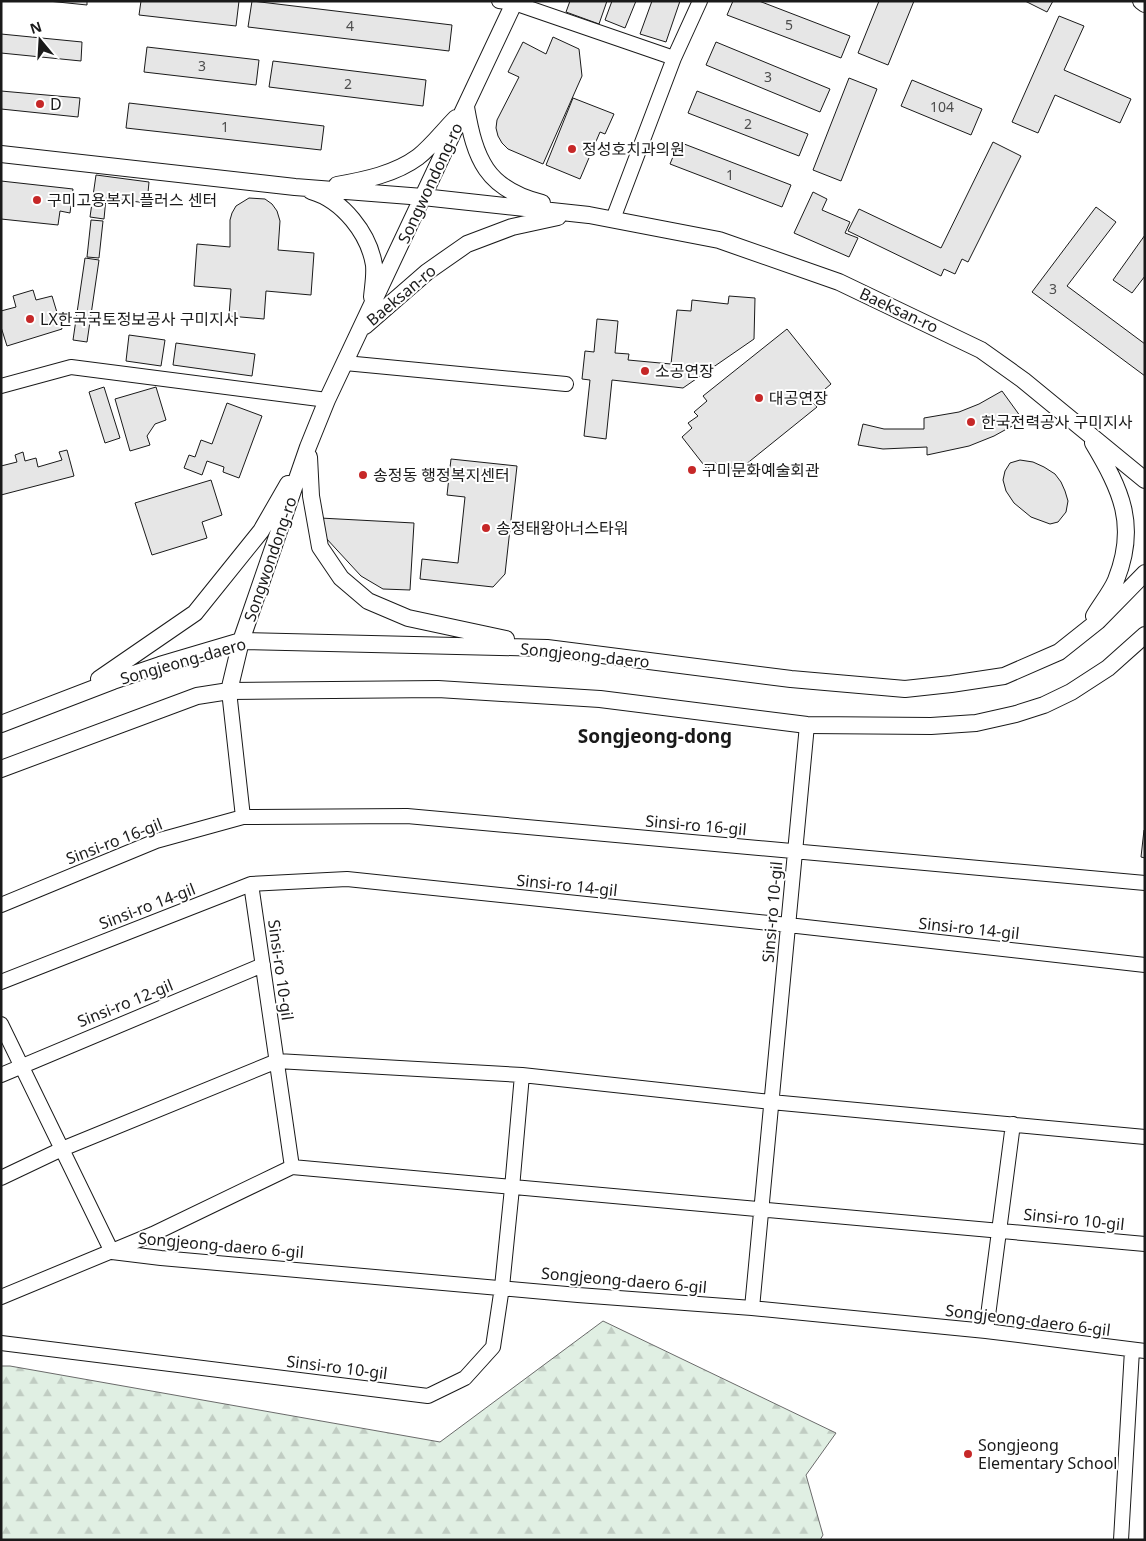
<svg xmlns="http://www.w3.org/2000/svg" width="1146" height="1541" viewBox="0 0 1146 1541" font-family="'Noto Sans','Noto Sans KR',sans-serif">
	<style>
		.forest { fill: url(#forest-firs); stroke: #6a6a6a }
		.building { fill: #e6e6e6; stroke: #1a1a1a }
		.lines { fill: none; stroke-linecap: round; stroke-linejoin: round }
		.minor-casing { stroke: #1a1a1a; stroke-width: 16 }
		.tertiary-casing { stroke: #1a1a1a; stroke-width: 18 }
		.minor { stroke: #fff; stroke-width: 14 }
		.tertiary { stroke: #fff; stroke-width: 16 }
		.poi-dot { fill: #c62828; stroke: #fff; stroke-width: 2 }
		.labels { text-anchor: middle; stroke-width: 4; stroke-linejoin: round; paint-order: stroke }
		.number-label { font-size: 14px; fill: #4d4d4d }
		.poi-label { font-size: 16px; fill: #1a1a1a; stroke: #fff; text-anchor: start }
		.street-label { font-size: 16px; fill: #1a1a1a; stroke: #fff }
		.quarter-label { font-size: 19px; font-weight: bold; fill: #1a1a1a; stroke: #fff }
	</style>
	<defs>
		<pattern id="forest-firs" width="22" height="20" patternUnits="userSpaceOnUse" patternTransform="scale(1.25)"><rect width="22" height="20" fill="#e0efe3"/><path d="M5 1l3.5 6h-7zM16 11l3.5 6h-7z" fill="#c0ccc2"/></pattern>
	</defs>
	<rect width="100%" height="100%" fill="#fff"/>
	<path class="forest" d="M 603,1321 L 836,1433 L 806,1475 L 823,1535 L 820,1540 L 1,1540 L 1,1366 L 10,1366 L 440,1442 Z"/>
	<path class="building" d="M 48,1 L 87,1 L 87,5 Z
		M 141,1 L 239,1 L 236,26 L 139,15 Z
		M 252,1 L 452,25 L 449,51 L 248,27 Z
		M 570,1 L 607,1 L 599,24 L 566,12 Z
		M 612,1 L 636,1 L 625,28 L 605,20 Z
		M 652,1 L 680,1 L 666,42 L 640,34 Z
		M 733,1 L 759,1 L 850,36 L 841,58 L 727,15 Z
		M 879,1 L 914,1 L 888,65 L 858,53 Z
		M 1025,1 L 1053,1 L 1047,12 Z
		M 1059,16 L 1084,26 L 1064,70 L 1131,99 L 1120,123 L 1055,95 L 1038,133 L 1012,122 Z
		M 1,34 L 82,42 L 81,61 L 1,53 Z
		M 553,37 L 579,49 L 582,76 L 543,164 L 508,149 L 502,143 L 498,136 L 496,128 L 497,120 L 519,77 L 508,72 L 523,42 L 546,54 Z
		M 716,42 L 830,89 L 820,112 L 706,65 Z
		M 147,47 L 259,60 L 256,85 L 144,72 Z
		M 273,61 L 426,80 L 423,106 L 269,87 Z
		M 849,78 L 877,89 L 841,181 L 813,170 Z
		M 912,80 L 982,109 L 971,135 L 901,106 Z
		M 1,91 L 80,98 L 78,117 L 1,109 Z
		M 697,91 L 808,134 L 799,156 L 688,113 Z
		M 573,98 L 614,114 L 605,134 L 600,132 L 580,179 L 546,165 Z
		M 129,103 L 324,126 L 321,150 L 126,128 Z
		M 679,142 L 791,185 L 782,207 L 670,164 Z
		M 993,142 L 1021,156 L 968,262 L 962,259 L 955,274 L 944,269 L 941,276 L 848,231 L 859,209 L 941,248 Z
		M 96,175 L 149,182 L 147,203 L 106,198 L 104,219 L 90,217 Z
		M 1,181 L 73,189 L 70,213 L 60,211 L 58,225 L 1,219 Z
		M 813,192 L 827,199 L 822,210 L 850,222 L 845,233 L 858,238 L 849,257 L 794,233 Z
		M 249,198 L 265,199 L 272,204 L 277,211 L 280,221 L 278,250 L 314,253 L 311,295 L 266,291 L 264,319 L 229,316 L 231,289 L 194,286 L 197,244 L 230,247 L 230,220 L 232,213 L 236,206 Z
		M 1096,207 L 1116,222 L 1067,286 L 1145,344 L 1145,376 L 1032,292 Z
		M 91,220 L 103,221 L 99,258 L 87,257 Z
		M 1145,235 L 1145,276 L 1132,293 L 1113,280 Z
		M 85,258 L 99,260 L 87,342 L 73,340 Z
		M 33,290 L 36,300 L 52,296 L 62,329 L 7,346 L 1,327 L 1,311 L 16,307 L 13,296 Z
		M 729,296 L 755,298 L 754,339 L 683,388 L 612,380 L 606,439 L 584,436 L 590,380 L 582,379 L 585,351 L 594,352 L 597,319 L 618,321 L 615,353 L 629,354 L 628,360 L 671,364 L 677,310 L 691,311 L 692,300 L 728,304 Z
		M 787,329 L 831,384 L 811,401 L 817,407 L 745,465 L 742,461 L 732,469 L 729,465 L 722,470 L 715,462 L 707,469 L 682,437 L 692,428 L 688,423 L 698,416 L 694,412 L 707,401 L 703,396 Z
		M 129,335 L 165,340 L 161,366 L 126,361 Z
		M 176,343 L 255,354 L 252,376 L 173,365 Z
		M 104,387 L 120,438 L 105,443 L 89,392 Z
		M 156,387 L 166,420 L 155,424 L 147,436 L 150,445 L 130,451 L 115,399 Z
		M 1002,391 L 1023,420 L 994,436 L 969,446 L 927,455 L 927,447 L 883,449 L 858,445 L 863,424 L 884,429 L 924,429 L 924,418 L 959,412 L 979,404 Z
		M 227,403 L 262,416 L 239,478 L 223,472 L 224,467 L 207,461 L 202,475 L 184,468 L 189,455 L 195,457 L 201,440 L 212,444 Z
		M 67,450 L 74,476 L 1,495 L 1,466 L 17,462 L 15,455 L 23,452 L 25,461 L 36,458 L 38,467 L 62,460 L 59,452 Z
		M 451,459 L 517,466 L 505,574 L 493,587 L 420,579 L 422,559 L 458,563 L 465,497 L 447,495 Z
		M 1020,460 L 1033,462 L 1044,467 L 1055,474 L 1061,482 L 1065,491 L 1068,501 L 1066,512 L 1058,522 L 1050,524 L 1031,517 L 1014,503 L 1006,491 L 1003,480 L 1005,471 L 1010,463 Z
		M 211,480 L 222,515 L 202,522 L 207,538 L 152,555 L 135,503 Z
		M 320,518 L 414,523 L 410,590 L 383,589 L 361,576 L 325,537 Z
		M 1144,830 L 1145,830 L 1145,858 L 1141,857 Z"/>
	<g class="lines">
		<defs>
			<path id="minor" d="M 499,1 L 514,3 L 674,58
				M 613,219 L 674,58 L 700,1
				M 345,363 L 566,384
				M 1,386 L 71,367 L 327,400
				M 229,691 L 243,817
				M 251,884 L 292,1167
				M 1,905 L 156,841 L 243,817 L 407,816 L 1145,883
				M 1,982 L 251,884 L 347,879 L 788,925 L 1145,965
				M 1,1024 L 112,1252 L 161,1258 L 578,1295 L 752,1308 L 986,1331 L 1145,1351
				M 1,1075 L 263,965
				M 292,1167 C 576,1195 861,1216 1145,1244
				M 1,1178 L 62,1149 L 277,1061 L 522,1075 L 771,1102 L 1145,1137
				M 1,1297 L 153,1234 L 292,1167
				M 752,1308 L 807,725
				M 986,1331 L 1013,1124
				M 1,1343 L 428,1396 L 465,1378 L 493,1347 L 502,1287 L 512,1188 L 522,1075
				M 1121,1540 L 1132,1350"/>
			<path id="tertiary" d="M 1141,1 L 1145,4
				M 466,107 C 475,159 486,189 542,203
				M 1,154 L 295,187 L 423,197 L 589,215 L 719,240 L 839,282 L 981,350 L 1023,380 L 1145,480
				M 337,185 C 365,180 395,174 418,157 C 432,146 444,130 456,118
				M 311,191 C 343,200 369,234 374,265 C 375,276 373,286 372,297
				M 365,326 L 427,272 L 467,244 L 512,227 L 558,217
				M 1093,443 C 1121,490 1138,525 1116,580 C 1111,592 1101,604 1094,616
				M 309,457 L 311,496 L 320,547 L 341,578 L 368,601 L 408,618 L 506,639
				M 99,679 L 195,613 L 261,531 L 288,484
				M 229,691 L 241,641 L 308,447 L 327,400 L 515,1
				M 1,724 L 113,681 L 160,665 L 241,641 L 547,648 L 791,679 L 905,689 L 951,684 L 1004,676 L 1059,652 L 1098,621 L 1145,573
				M 1,769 L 197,696 L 229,691 L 438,689 L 600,699 L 807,725 L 931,726 L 976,723 L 1016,714 L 1044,705 L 1071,692 L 1108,668 L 1145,635"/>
		</defs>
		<use href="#minor" class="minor-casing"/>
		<use href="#tertiary" class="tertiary-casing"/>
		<use href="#minor" class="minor"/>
		<use href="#tertiary" class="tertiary"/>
	</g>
	<g class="poi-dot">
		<circle cx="40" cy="104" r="5"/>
		<circle cx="572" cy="149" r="5"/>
		<circle cx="37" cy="200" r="5"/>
		<circle cx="30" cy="319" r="5"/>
		<circle cx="645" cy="371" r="5"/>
		<circle cx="759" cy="398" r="5"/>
		<circle cx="971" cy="422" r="5"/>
		<circle cx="692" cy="470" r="5"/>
		<circle cx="363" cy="475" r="5"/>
		<circle cx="486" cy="528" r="5"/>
		<circle cx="968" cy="1454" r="5"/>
	</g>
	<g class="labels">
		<g class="number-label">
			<text x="789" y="30">5</text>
			<text x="350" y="31">4</text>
			<text x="202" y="71">3</text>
			<text x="768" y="82">3</text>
			<text x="348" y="89">2</text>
			<text x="942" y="112">104</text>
			<text x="748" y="129">2</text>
			<text x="225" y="132">1</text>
			<text x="730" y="180">1</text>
			<text x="1053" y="294">3</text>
		</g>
		<g class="poi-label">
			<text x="50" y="110">D</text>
			<text x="582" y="155">정성호치과의원</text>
			<text x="47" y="206">구미고용복지 플러스 센터</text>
			<text x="40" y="325">LX한국국토정보공사 구미지사</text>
			<text x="655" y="377">소공연장</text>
			<text x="769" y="404">대공연장</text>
			<text x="981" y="428">한국전력공사 구미지사</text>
			<text x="702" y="476">구미문화예술회관</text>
			<text x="373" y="481">송정동 행정복지센터</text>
			<text x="496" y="534">송정태왕아너스타워</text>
			<text x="978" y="1451">Songjeong<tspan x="978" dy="18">Elementary School</tspan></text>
		</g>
		<g class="street-label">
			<text transform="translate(430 183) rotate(-65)" y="6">Songwondong-ro</text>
			<text transform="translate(401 295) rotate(-40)" y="6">Baeksan-ro</text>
			<text transform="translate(899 310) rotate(25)" y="6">Baeksan-ro</text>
			<text transform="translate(270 559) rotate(-71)" y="6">Songwondong-ro</text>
			<text transform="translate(585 655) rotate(6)" y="6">Songjeong-daero</text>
			<text transform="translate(183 661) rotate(-16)" y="6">Songjeong-daero</text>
			<text transform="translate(696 825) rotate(5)" y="6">Sinsi-ro 16-gil</text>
			<text transform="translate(114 841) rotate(-21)" y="6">Sinsi-ro 16-gil</text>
			<text transform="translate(567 885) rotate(6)" y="6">Sinsi-ro 14-gil</text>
			<text transform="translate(147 906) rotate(-21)" y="6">Sinsi-ro 14-gil</text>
			<text transform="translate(772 912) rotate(-85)" y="6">Sinsi-ro 10-gil</text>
			<text transform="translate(969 928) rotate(6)" y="6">Sinsi-ro 14-gil</text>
			<text transform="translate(281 970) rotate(82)" y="6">Sinsi-ro 10-gil</text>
			<text transform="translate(125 1003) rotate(-22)" y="6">Sinsi-ro 12-gil</text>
			<text transform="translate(1074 1219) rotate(6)" y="6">Sinsi-ro 10-gil</text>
			<text transform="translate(221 1245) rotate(5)" y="6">Songjeong-daero 6-gil</text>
			<text transform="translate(624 1280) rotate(5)" y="6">Songjeong-daero 6-gil</text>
			<text transform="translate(1028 1320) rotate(7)" y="6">Songjeong-daero 6-gil</text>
			<text transform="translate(337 1367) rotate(7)" y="6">Sinsi-ro 10-gil</text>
		</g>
		<g class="quarter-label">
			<text x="655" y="743">Songjeong-dong</text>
		</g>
	</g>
	<rect width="1146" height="1541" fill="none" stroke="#1a1a1a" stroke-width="5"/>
	<g transform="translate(40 40) rotate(342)" stroke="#ffffff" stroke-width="4" paint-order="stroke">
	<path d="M0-4L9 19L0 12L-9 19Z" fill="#1a1a1a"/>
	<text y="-8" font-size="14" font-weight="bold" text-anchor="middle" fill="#1a1a1a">N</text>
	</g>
</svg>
